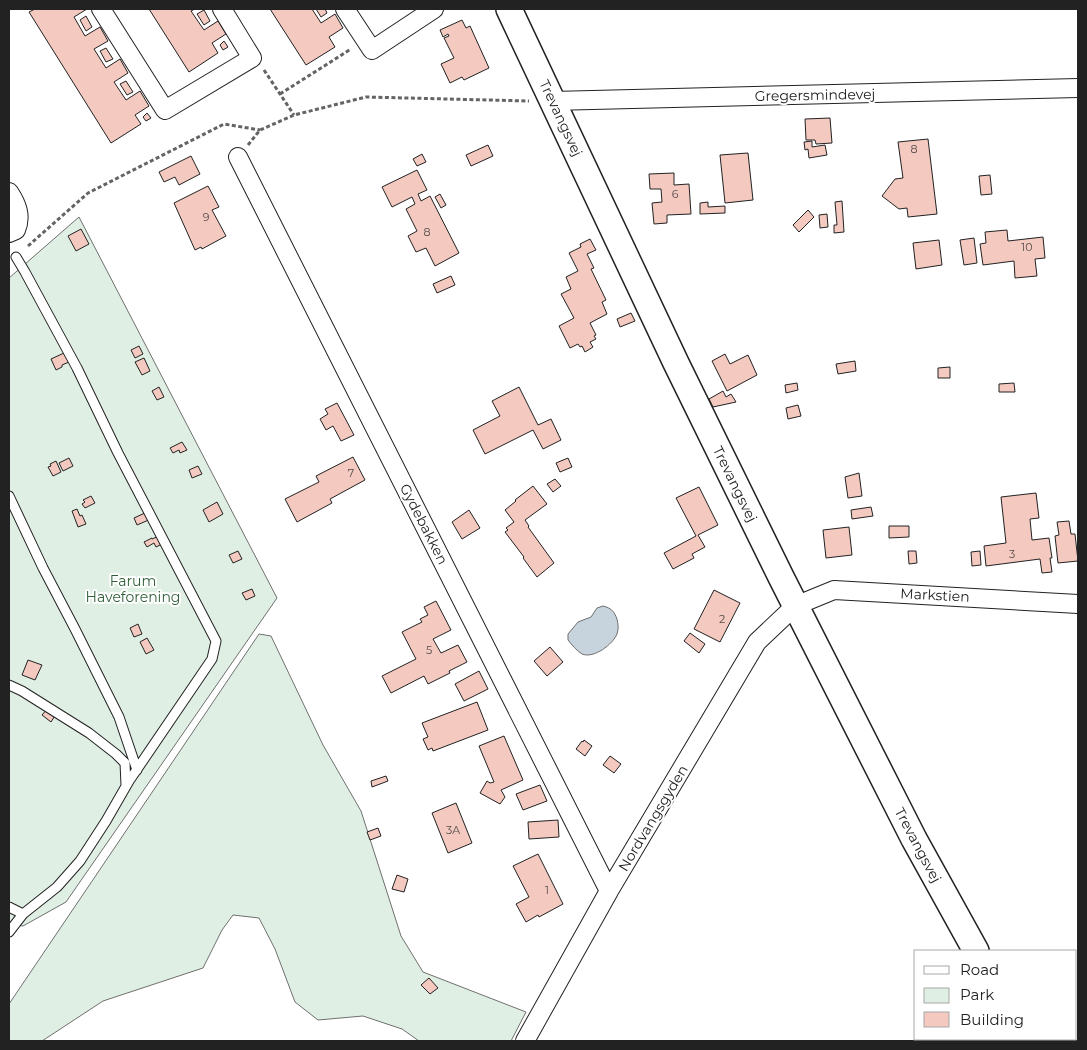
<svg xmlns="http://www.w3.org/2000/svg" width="1087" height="1050" viewBox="0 0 1087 1050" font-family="Montserrat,sans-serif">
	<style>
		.green { fill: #e0efe3; stroke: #6f6f6f }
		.water { fill: #c7d3dd; stroke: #6f6f6f }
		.building { fill: #f3c9c0; stroke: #222 }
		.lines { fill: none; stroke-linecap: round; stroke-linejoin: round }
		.lane-casing { stroke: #222; stroke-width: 11 }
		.street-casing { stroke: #222; stroke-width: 20 }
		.secondary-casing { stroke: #222; stroke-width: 28 }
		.path { stroke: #646464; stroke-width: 3; stroke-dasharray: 4 2.5; stroke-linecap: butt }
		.lane { stroke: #fff; stroke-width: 9 }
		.street { stroke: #fff; stroke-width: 18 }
		.secondary { stroke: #fff; stroke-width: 25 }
		.labels { text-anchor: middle; stroke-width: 4; stroke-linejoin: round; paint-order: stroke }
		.number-label { font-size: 11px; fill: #564c4a }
		.street-label { font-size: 14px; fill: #222; stroke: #fff }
		.park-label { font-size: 14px; fill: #2f5e38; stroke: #fff }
	</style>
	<rect width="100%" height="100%" fill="#fff"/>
	<path class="green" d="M 79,217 L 277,598 L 66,902 L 23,926 L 9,924 L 9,278 Z
		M 259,634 L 271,636 L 323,745 L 361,811 L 401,936 L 423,972 L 526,1012 L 511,1041 L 419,1041 L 402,1029 L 363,1016 L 318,1020 L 295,1002 L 275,949 L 259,918 L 233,915 L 222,930 L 203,968 L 103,1001 L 42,1041 L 9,1041 L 9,1004 Z"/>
	<path class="water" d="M 603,606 C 611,608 614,611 617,619 C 618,624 619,628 617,634 C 613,644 594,659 582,654 C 577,651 572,645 568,640 L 568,634 L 578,622 L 591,617 L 597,608 Z"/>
	<path class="building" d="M 35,9 L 87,9 L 74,17 L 85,36 L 100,27 L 108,41 L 94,49 L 106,68 L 120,59 L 128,73 L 114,82 L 126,100 L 140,91 L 149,106 L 135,115 L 141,124 L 111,143 L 29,12 Z
		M 149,9 L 195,9 L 191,11 L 204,30 L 218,21 L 226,34 L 212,43 L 218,53 L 189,72 Z
		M 270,9 L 312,9 L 321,23 L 335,14 L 343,28 L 329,37 L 335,47 L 306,65 Z
		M 316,9 L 325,9 L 327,13 L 321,17 Z
		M 204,10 L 210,21 L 204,25 L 197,14 Z
		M 86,16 L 92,27 L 86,31 L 80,20 Z
		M 462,20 L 466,28 L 470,26 L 489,68 L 464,80 L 462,77 L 450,83 L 441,64 L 454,58 L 444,38 L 449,36 L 448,34 L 443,37 L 440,30 Z
		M 224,41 L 228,47 L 223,50 L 220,45 Z
		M 106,48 L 113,59 L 106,62 L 100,51 Z
		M 126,81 L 133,92 L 127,95 L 120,84 Z
		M 147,113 L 151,118 L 146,121 L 143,117 Z
		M 830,118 L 832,143 L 816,144 L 815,140 L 806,140 L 805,119 Z
		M 928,139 L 937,214 L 908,217 L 907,208 L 899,209 L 882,196 L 895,179 L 903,178 L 898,142 Z
		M 812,141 L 812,147 L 825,145 L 827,155 L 809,158 L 808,149 L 805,150 L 804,142 Z
		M 488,145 L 493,156 L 471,166 L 466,155 Z
		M 748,153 L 753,200 L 725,203 L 720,155 Z
		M 422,154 L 426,162 L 417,166 L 413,159 Z
		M 191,156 L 200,174 L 179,185 L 175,177 L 164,182 L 159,172 Z
		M 417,170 L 427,190 L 418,194 L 421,201 L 430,196 L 459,253 L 435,266 L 426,248 L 416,252 L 408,236 L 417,231 L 406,209 L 415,204 L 412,197 L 392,207 L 382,187 Z
		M 674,173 L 674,185 L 689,184 L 691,214 L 667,215 L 667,223 L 654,224 L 652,203 L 662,202 L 661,189 L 650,189 L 649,174 Z
		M 990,175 L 992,194 L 981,195 L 979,176 Z
		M 208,186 L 219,207 L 212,210 L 226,236 L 202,249 L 201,247 L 195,250 L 174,203 Z
		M 440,194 L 446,205 L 441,208 L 435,197 Z
		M 842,201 L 844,232 L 834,233 L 834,225 L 837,225 L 835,202 Z
		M 708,202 L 708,207 L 725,206 L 725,213 L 700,214 L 700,203 Z
		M 808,210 L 814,217 L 799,232 L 793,225 Z
		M 827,214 L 828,227 L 820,228 L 819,215 Z
		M 81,229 L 89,244 L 76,251 L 68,236 Z
		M 1007,230 L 1008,241 L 1043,237 L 1045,258 L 1035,259 L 1037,276 L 1015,278 L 1014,261 L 983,265 L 980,244 L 986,243 L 985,232 Z
		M 974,238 L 977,263 L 964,265 L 960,240 Z
		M 590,239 L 596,250 L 587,254 L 594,268 L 591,269 L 606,300 L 602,302 L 607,314 L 590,323 L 596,335 L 594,336 L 596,339 L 590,342 L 593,347 L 585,352 L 582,346 L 580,347 L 578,344 L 570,348 L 559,326 L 574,318 L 561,294 L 571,289 L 566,277 L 578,271 L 569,253 L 581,247 L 580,244 Z
		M 939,240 L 942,265 L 916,269 L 913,243 Z
		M 451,276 L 455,285 L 437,293 L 433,284 Z
		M 631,313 L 635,321 L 620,327 L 617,319 Z
		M 139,346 L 143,354 L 135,358 L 131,350 Z
		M 64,353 L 69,362 L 62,365 L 62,367 L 56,370 L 51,359 Z
		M 725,354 L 730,364 L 748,355 L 757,375 L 727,391 L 712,361 Z
		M 144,358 L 150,371 L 142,375 L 135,362 Z
		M 855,361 L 856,371 L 838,374 L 836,364 Z
		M 950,367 L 950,378 L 938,378 L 938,368 Z
		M 797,383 L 798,390 L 786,393 L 785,385 Z
		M 1014,383 L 1015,392 L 999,392 L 999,384 Z
		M 159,387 L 164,397 L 157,400 L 152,391 Z
		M 519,387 L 538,425 L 551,419 L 561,440 L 543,449 L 533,430 L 485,454 L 473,430 L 500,416 L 492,401 Z
		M 723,391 L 726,397 L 731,394 L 736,402 L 713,407 L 709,399 Z
		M 337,403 L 354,435 L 341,441 L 333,426 L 326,430 L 320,419 L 328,414 L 325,409 Z
		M 798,405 L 801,416 L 788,419 L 786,408 Z
		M 182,442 L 187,450 L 180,453 L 179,450 L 173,453 L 170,448 Z
		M 353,457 L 365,480 L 330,499 L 332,503 L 297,522 L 285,499 L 319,482 L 316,476 Z
		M 69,458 L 73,466 L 63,471 L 59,463 Z
		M 568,458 L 572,467 L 560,472 L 556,463 Z
		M 56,461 L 61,472 L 53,476 L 48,467 L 51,466 L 50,464 Z
		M 198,466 L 202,474 L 192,478 L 189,470 Z
		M 859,473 L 862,496 L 848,498 L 845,477 Z
		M 555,479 L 561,486 L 553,492 L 547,484 Z
		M 533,486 L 547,504 L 525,520 L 529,526 L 528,527 L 554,563 L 537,577 L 523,558 L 524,557 L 505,532 L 508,530 L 506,528 L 514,522 L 505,510 L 516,501 L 515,500 Z
		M 699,487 L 718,525 L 698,535 L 705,547 L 692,554 L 694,558 L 673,569 L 664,553 L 696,536 L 676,498 Z
		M 1036,493 L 1039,518 L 1030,519 L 1032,540 L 1049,538 L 1052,558 L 1050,558 L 1052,572 L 1042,573 L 1040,559 L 986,566 L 984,546 L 1006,543 L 1001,497 Z
		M 91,496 L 95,503 L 85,508 L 82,504 L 85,502 L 83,500 Z
		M 217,502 L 223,514 L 209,522 L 203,510 Z
		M 871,507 L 873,516 L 852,519 L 851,510 Z
		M 77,509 L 80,516 L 82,515 L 86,524 L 78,527 L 72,511 Z
		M 469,510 L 480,528 L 462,539 L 452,522 Z
		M 147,512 L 151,519 L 137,525 L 134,518 Z
		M 1069,521 L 1071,534 L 1075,534 L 1078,561 L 1058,563 L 1055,536 L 1059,535 L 1057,522 Z
		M 889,526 L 909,526 L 909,537 L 889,538 Z
		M 849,527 L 852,555 L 826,558 L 823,530 Z
		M 159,536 L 162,544 L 156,547 L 154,543 L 147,547 L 144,542 L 152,538 L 152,539 Z
		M 238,551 L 242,559 L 233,563 L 229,555 Z
		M 908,551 L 916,551 L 917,563 L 909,564 Z
		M 980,551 L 981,565 L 972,566 L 971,552 Z
		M 252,589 L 255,596 L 246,600 L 242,593 Z
		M 714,590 L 740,603 L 720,642 L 694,629 Z
		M 436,601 L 451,630 L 433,639 L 441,653 L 458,645 L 467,662 L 449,671 L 450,673 L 428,684 L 424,676 L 391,693 L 382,676 L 416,659 L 402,632 L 422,622 L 420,619 L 428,615 L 424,607 Z
		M 138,624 L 142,634 L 134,637 L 130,628 Z
		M 690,633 L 705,644 L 699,653 L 684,641 Z
		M 147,638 L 154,650 L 146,654 L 140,642 Z
		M 550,647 L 563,662 L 547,676 L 534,661 Z
		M 28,660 L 42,665 L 35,680 L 22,675 Z
		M 479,671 L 488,689 L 464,701 L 455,684 Z
		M 477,702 L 488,730 L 433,751 L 432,748 L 428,750 L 423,739 L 428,737 L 422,723 Z
		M 48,708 L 56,714 L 51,722 L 42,715 Z
		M 504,736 L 523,780 L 501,790 L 505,797 L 500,804 L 480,793 L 487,781 L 490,783 L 494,782 L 479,746 Z
		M 584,740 L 592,746 L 585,756 L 576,749 L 582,741 L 583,742 Z
		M 610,756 L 621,764 L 614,773 L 603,765 Z
		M 386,776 L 388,781 L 372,787 L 371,781 Z
		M 540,785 L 547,801 L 523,810 L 516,794 Z
		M 456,803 L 472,843 L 448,853 L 432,813 Z
		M 558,820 L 559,837 L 529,839 L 528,822 Z
		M 378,828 L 381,836 L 370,840 L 367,832 Z
		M 538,854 L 563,904 L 539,917 L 538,915 L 526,922 L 516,904 L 529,897 L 513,866 Z
		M 397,875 L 408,879 L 404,892 L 392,889 Z
		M 429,978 L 438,988 L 430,994 L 421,985 Z"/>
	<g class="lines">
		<defs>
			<path id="lane" d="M 9,496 L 43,568 L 75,629 L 119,717 L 137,770
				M 9,685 L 22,691 L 89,733 L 116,754 L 125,763 L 126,785
				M 9,907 L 23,914
				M 9,932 L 23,914 L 57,887 L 80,861 L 106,821 L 129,781 L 212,659 L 216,641 L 118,453 L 77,368 L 25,272 L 16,257"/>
			<path id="street" d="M 101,9 L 165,110 L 252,58 L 222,9
				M 345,9 L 372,50 L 434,9
				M 552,101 L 1078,88
				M 238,157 L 609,891
				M 9,192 C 17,204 22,216 16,230 L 9,233
				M 525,1041 L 609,891 L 757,642 L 795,606 L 834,590 L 1078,604"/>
			<path id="secondary" d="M 509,9 L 676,363 L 781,577 L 914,839 L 976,951
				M 1034,1039 L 1036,1041"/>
		</defs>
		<use href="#lane" class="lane-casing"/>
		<use href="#street" class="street-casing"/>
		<use href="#secondary" class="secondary-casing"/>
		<path class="path" d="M 264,70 L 294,115
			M 280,94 L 351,49
			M 248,145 L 260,130 L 294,115 L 366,97 L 529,101
			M 28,246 L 88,193 L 224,124 L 260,130"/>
		<use href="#lane" class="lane"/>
		<use href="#street" class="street"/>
		<use href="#secondary" class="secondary"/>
	</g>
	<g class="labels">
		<g class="number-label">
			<text x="914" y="153">8</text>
			<text x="675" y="198">6</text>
			<text x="206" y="221">9</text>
			<text x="427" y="236">8</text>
			<text x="1027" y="251">10</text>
			<text x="351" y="477">7</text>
			<text x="1012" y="558">3</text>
			<text x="722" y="623">2</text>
			<text x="429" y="654">5</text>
			<text x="453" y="834">3A</text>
			<text x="547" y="894">1</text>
		</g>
		<g class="street-label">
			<text transform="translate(815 95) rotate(-1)" y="5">Gregersmindevej</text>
			<text transform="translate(561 118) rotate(65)" y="5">Trevangsvej</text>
			<text transform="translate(735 484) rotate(64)" y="5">Trevangsvej</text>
			<text transform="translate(424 524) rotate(63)" y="5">Gydebakken</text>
			<text transform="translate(935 595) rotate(3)" y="5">Markstien</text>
			<text transform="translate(653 818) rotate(-59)" y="5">Nordvangsgyden</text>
			<text transform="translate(918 845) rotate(62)" y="5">Trevangsvej</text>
		</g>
		<g class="park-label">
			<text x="133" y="586">Farum<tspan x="133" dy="16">Haveforening</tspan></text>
		</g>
	</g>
	<rect width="1087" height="1050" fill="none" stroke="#222222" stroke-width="20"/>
	<rect x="914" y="950" width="162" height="90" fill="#ffffff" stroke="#a7a7a7"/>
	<rect x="924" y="966" width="25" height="8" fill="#ffffff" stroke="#a7a7a7"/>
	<text x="960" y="975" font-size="15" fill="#222222">Road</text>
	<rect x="924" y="988" width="25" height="15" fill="#e0efe3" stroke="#a7a7a7"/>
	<text x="960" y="1000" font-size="15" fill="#222222">Park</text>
	<rect x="924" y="1012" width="25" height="15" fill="#f3c9c0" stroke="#a7a7a7"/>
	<text x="960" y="1025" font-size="15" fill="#222222">Building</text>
</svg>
